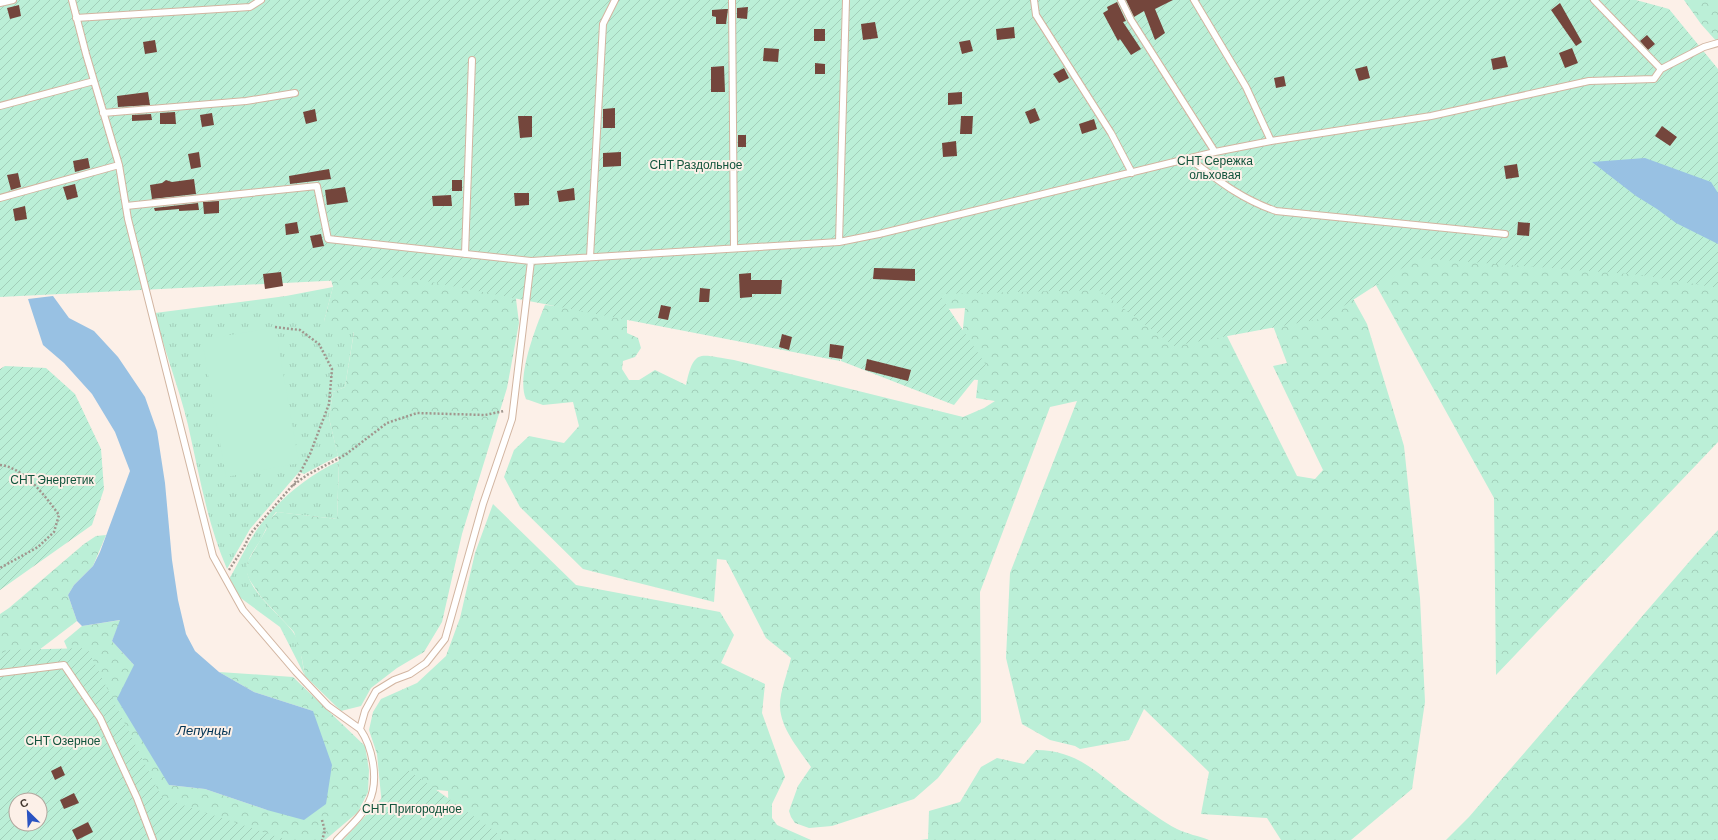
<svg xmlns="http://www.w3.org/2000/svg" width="1718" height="840" viewBox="0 0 1718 840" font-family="Barlow,sans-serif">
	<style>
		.grass { fill: url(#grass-tufts) }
		.forest { fill: url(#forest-crowns) }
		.garden { fill: url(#garden-furrows); fill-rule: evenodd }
		.pitch { fill: #bbefd7 }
		.water { fill: #98c1e3 }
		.building { fill: #74463c }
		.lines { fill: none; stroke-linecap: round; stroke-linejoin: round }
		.service-casing { stroke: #d2b5a1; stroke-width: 8 }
		.path { stroke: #a1968e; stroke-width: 2.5; stroke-dasharray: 2 2; stroke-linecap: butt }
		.service { stroke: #fff; stroke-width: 6 }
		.labels { text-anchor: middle; stroke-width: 4; stroke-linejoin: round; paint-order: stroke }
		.park-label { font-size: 12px; fill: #11543c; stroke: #fcf0e8 }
		.water-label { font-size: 13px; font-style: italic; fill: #003252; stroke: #fcf0e8 }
	</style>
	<defs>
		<pattern id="grass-tufts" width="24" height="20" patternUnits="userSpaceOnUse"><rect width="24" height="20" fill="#bbefd7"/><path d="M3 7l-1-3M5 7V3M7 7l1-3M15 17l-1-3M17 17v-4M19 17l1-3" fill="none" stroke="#a2ceb9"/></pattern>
		<pattern id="forest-crowns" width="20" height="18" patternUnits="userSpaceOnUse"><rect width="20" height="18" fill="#bbefd7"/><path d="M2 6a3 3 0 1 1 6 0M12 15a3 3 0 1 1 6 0" fill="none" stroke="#a2ceb9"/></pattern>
		<pattern id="garden-furrows" width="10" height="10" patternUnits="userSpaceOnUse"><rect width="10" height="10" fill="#bbefd7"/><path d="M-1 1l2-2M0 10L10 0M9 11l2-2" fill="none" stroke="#a2ceb9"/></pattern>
	</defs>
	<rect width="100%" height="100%" fill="#fcf0e8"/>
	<path class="grass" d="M 333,287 L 324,321 L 354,331 L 345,387 L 333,392 L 329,418 L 338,456 L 304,474 L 299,472 L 250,529 L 227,569 C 207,523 199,473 188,425 C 179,387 164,351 155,313 L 286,296 Z
		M 339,461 L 337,519 L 276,512 C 268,522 266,530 260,541 C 256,547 250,555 248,562 C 240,586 281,614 293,632 C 301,643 302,663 305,676 L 280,627 L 231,591 L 228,581 C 238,564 247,544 258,528 C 280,498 306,477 339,461 Z"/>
	<path class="forest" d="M 1684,0 L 1718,0 L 1718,43 L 1701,24 Z
		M 1718,244 L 1718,442 L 1496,675 L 1494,498 L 1357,251 Z
		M 916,248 L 1064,255 L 1222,326 L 1297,476 L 1315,479 L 1323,470 L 1273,366 L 1287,363 L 1270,318 L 1345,284 L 1367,324 L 1404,446 L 1420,598 L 1425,702 L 1412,789 L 1351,840 L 1281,840 L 1267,818 L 1201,814 L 1209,772 L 1144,709 L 1129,740 L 1080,749 L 1075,746 L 1050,740 L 1022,724 L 1006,658 L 1010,573 L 1077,401 L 1050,407 L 980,592 L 981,722 L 938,778 L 914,799 L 832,826 L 809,828 L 795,823 L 791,817 L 789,811 L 798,786 L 811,767 C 799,749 781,729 780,707 C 779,694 788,672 791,658 L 766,638 L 726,560 L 717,559 L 714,602 L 583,569 L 520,507 L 504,477 L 514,450 L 529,436 L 564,443 L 579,426 L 573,402 L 543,405 L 526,399 C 516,377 536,327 545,305 L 627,312 L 627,333 L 638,338 L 641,348 L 635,357 L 623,361 L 622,369 L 629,380 L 639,380 L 655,370 L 686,385 C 694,347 700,355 734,360 L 963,417 L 984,408 L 995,401 L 976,398 L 978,380 L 958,378 L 965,308 L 945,309 Z
		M 329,272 L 513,275 L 519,323 L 507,388 L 462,534 L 442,622 L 424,652 L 397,668 L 371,688 L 361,706 L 341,711 L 305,676 L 302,659 L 294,632 L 261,597 L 249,579 L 246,570 L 248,561 L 266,530 L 268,522 L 277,512 L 337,519 L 339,461 L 329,418 L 333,392 L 345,387 L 354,332 L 331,332 L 324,321 L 333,287 Z
		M 493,504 L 576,585 L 720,612 L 734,635 L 721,663 L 765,684 L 762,713 L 785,777 L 772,804 L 772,818 L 777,825 L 811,840 L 466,840 L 449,817 L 448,791 L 416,788 L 382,806 L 377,754 L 369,730 L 373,712 L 381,699 L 417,683 L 446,656 L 460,618 L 475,553 Z
		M 1718,530 L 1718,840 L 1446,840 L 1469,817 L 1695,555 Z
		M 106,535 L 93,566 L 74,585 L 68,595 L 77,621 L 39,650 L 0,663 L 0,614 L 9,608 L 84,544 L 96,536 Z
		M 121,620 L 112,641 L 134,665 L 169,785 L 205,789 L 267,810 L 313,711 L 254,692 L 219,672 L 293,677 L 365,746 L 369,770 L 368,792 L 358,812 L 325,840 L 149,840 L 64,641 L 82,626 Z
		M 1036,750 C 1082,750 1102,779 1136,802 C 1149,811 1163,822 1177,829 C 1187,834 1199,836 1209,840 L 921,840 L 928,839 L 929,811 L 960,802 L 981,767 L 997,758 L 1024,764 Z"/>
	<path class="garden" d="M 0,0 L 1636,0 L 1669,9 L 1718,69 L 1718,288 L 1642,275 L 1418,258 L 1325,318 L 1174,346 L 1099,290 L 939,294 L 986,365 L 954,405 L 841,361 L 841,354 L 840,361 L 405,277 L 0,297 Z
		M 5,366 L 46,368 L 75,394 L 101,449 L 104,489 L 92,525 L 0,590 L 0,369 Z
		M 87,648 L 162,798 L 287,840 L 0,840 L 0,654 L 8,650 ZM 16,800 L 40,800 L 40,824 L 16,824 Z
		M 408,770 L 496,832 L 502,840 L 343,840 Z"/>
	<path class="pitch" d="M 275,327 L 299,463 L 226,477 L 202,340 Z"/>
	<path class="water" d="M 1645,158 L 1711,182 L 1718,193 L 1718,244 L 1676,223 L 1657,209 L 1636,196 L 1592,162 Z
		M 53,296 L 69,318 L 94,331 L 118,357 L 145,397 L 157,431 L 165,483 L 172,560 L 178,600 L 186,634 L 195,651 L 219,672 L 254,692 L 313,711 L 332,765 L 326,804 L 304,820 L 267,810 L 205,789 L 169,785 L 117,699 L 134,665 L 112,641 L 120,620 L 82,626 L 77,621 L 68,595 L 74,585 L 93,566 L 100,552 L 130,471 L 115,432 L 92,394 L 64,363 L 43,345 L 28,299 Z"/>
	<path class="building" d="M 1126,0 L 1173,0 L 1155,9 L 1165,33 L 1155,40 L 1144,11 L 1134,17 Z
		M 1117,2 L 1126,21 L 1123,22 L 1141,49 L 1131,55 L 1120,39 L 1118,41 L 1103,13 L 1108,10 L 1107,7 Z
		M 1560,3 L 1582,42 L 1576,46 L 1551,10 Z
		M 19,5 L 21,16 L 10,19 L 7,8 Z
		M 748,7 L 747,19 L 737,18 L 737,8 Z
		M 725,9 L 728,9 L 726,24 L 716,24 L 716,17 L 712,16 L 712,10 Z
		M 875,22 L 878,38 L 863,40 L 861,24 Z
		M 1014,27 L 1015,38 L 997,40 L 996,29 Z
		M 814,29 L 825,29 L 825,41 L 814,41 Z
		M 1647,35 L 1655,44 L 1648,50 L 1640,41 Z
		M 155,40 L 157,52 L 145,54 L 143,42 Z
		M 970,40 L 973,51 L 962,54 L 959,42 Z
		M 764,48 L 779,49 L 778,62 L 763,61 Z
		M 1572,48 L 1578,63 L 1565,68 L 1559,53 Z
		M 1505,56 L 1508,67 L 1493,70 L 1491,59 Z
		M 815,63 L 825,64 L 825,74 L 815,74 Z
		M 724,66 L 725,92 L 711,92 L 711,67 Z
		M 1367,66 L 1370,78 L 1359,81 L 1355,69 Z
		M 1064,68 L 1069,78 L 1059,83 L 1053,74 Z
		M 1284,76 L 1286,86 L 1276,88 L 1274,78 Z
		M 148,92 L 150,105 L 118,107 L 117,96 Z
		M 962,92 L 962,104 L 948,105 L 948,93 Z
		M 615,108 L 615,128 L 603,128 L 603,109 Z
		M 1035,108 L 1040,120 L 1030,124 L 1025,112 Z
		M 315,109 L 317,121 L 306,124 L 303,112 Z
		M 175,112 L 176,124 L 160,124 L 160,113 Z
		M 212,113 L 214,125 L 202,127 L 200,115 Z
		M 151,114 L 152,120 L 132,121 L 132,115 Z
		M 518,116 L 532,116 L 532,137 L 520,138 Z
		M 961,116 L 973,116 L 972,134 L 960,134 Z
		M 1094,119 L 1097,129 L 1082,134 L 1079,124 Z
		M 1662,126 L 1677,137 L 1670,146 L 1655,136 Z
		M 738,135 L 746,135 L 746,147 L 738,147 Z
		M 956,141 L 957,156 L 943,157 L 942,143 Z
		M 199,152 L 201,167 L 191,169 L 188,154 Z
		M 621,152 L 621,166 L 603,167 L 603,153 Z
		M 88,158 L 90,168 L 75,172 L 73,161 Z
		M 1517,164 L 1519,177 L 1506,179 L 1504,166 Z
		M 329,169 L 331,179 L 290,184 L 289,176 Z
		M 18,173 L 21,187 L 11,190 L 7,175 Z
		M 194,179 L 196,194 L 152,199 L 150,185 L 162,183 L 166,180 L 172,182 Z
		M 452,180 L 462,180 L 462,191 L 452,191 Z
		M 75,184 L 78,197 L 67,200 L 63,187 Z
		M 345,187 L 348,202 L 327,205 L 325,190 Z
		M 574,188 L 575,200 L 559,202 L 557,191 Z
		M 514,193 L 529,193 L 529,205 L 515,206 Z
		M 451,195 L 452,206 L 433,206 L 432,196 Z
		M 219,201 L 219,213 L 204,214 L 203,202 Z
		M 198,203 L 199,210 L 179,211 L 179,209 L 155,211 L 154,208 Z
		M 25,206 L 27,219 L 15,221 L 13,209 Z
		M 297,222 L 299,233 L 286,235 L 285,224 Z
		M 1518,222 L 1530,223 L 1529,236 L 1517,235 Z
		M 321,234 L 324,246 L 313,248 L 310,236 Z
		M 874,268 L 915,269 L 915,281 L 873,279 Z
		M 281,272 L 283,286 L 265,289 L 263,274 Z
		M 751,273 L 751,280 L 782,280 L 781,294 L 752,294 L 752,297 L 740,298 L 739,274 Z
		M 700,288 L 710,289 L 709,302 L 699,302 Z
		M 661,305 L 671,307 L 668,320 L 658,318 Z
		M 782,334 L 792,337 L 789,350 L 779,347 Z
		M 830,344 L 844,346 L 842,359 L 829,357 Z
		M 867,359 L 911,370 L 908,381 L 865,370 Z
		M 61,766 L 65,775 L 55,780 L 51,771 Z
		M 74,793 L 79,803 L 64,809 L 60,800 Z
		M 88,822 L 93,832 L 77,840 L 72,830 Z"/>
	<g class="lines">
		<defs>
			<path id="service" d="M 72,0 L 86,54 L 119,165 L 128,219 L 213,556 L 243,610 L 296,672 L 328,706 L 360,729
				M 732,0 L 734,248
				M 1034,0 L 1036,15 L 1111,133 L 1132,173
				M 1121,0 L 1131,20 L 1215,152
				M 1194,0 L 1246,87 L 1271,141
				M 1594,0 L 1661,69
				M 0,3 L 13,0
				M 76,18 L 250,7 L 261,0
				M 0,106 L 94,81
				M 103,113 L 246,101 L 295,93
				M 1190,159 C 1219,181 1241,199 1276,211 L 1505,234
				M 0,198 L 119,165
				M 126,206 L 317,186 L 328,239 L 531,261
				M 839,242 L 846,0
				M 465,254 L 472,60
				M 590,257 L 603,24 L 615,0
				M 0,673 L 64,665 L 100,718 L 137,798 L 153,840
				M 337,840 C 362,814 379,802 373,763 C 371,751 367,739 360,729 L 365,711 L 376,691 L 394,680 L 410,674 L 426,663 L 445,639 L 483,504 L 512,419 L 531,261 L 839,242 L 879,234 L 1215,152 L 1271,141 L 1431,116 L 1589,81 L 1654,79 L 1661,69 L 1704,47 L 1718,43"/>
		</defs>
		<use href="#service" class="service-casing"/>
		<path class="path" d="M 275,327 L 300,330 L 319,344 L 332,369 L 329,404 L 310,454 L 293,486
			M 0,465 C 24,467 46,497 59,515 L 54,532 L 38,547 L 0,568
			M 229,570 L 244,547 L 251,533 L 292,486 L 307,475 L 345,455 L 387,423 L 417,413 L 485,415 L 504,411
			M 322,820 L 325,831 L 322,840"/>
		<use href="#service" class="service"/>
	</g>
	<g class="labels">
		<g class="park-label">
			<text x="1215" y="165">СНТ Сережка<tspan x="1215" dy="14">ольховая</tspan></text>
			<text x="696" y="169">СНТ Раздольное</text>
			<text x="52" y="484">СНТ Энергетик</text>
			<text x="63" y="745">СНТ Озерное</text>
			<text x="412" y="813">СНТ Пригородное</text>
		</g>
		<g class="water-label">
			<text x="204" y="735">Лепунцы</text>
		</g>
	</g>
	<g transform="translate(28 812) rotate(336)"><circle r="19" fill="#fcf0e8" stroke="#b1a59d"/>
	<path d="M0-3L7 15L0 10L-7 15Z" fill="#2a53c2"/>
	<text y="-6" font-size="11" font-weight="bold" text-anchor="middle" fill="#40352d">С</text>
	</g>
</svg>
